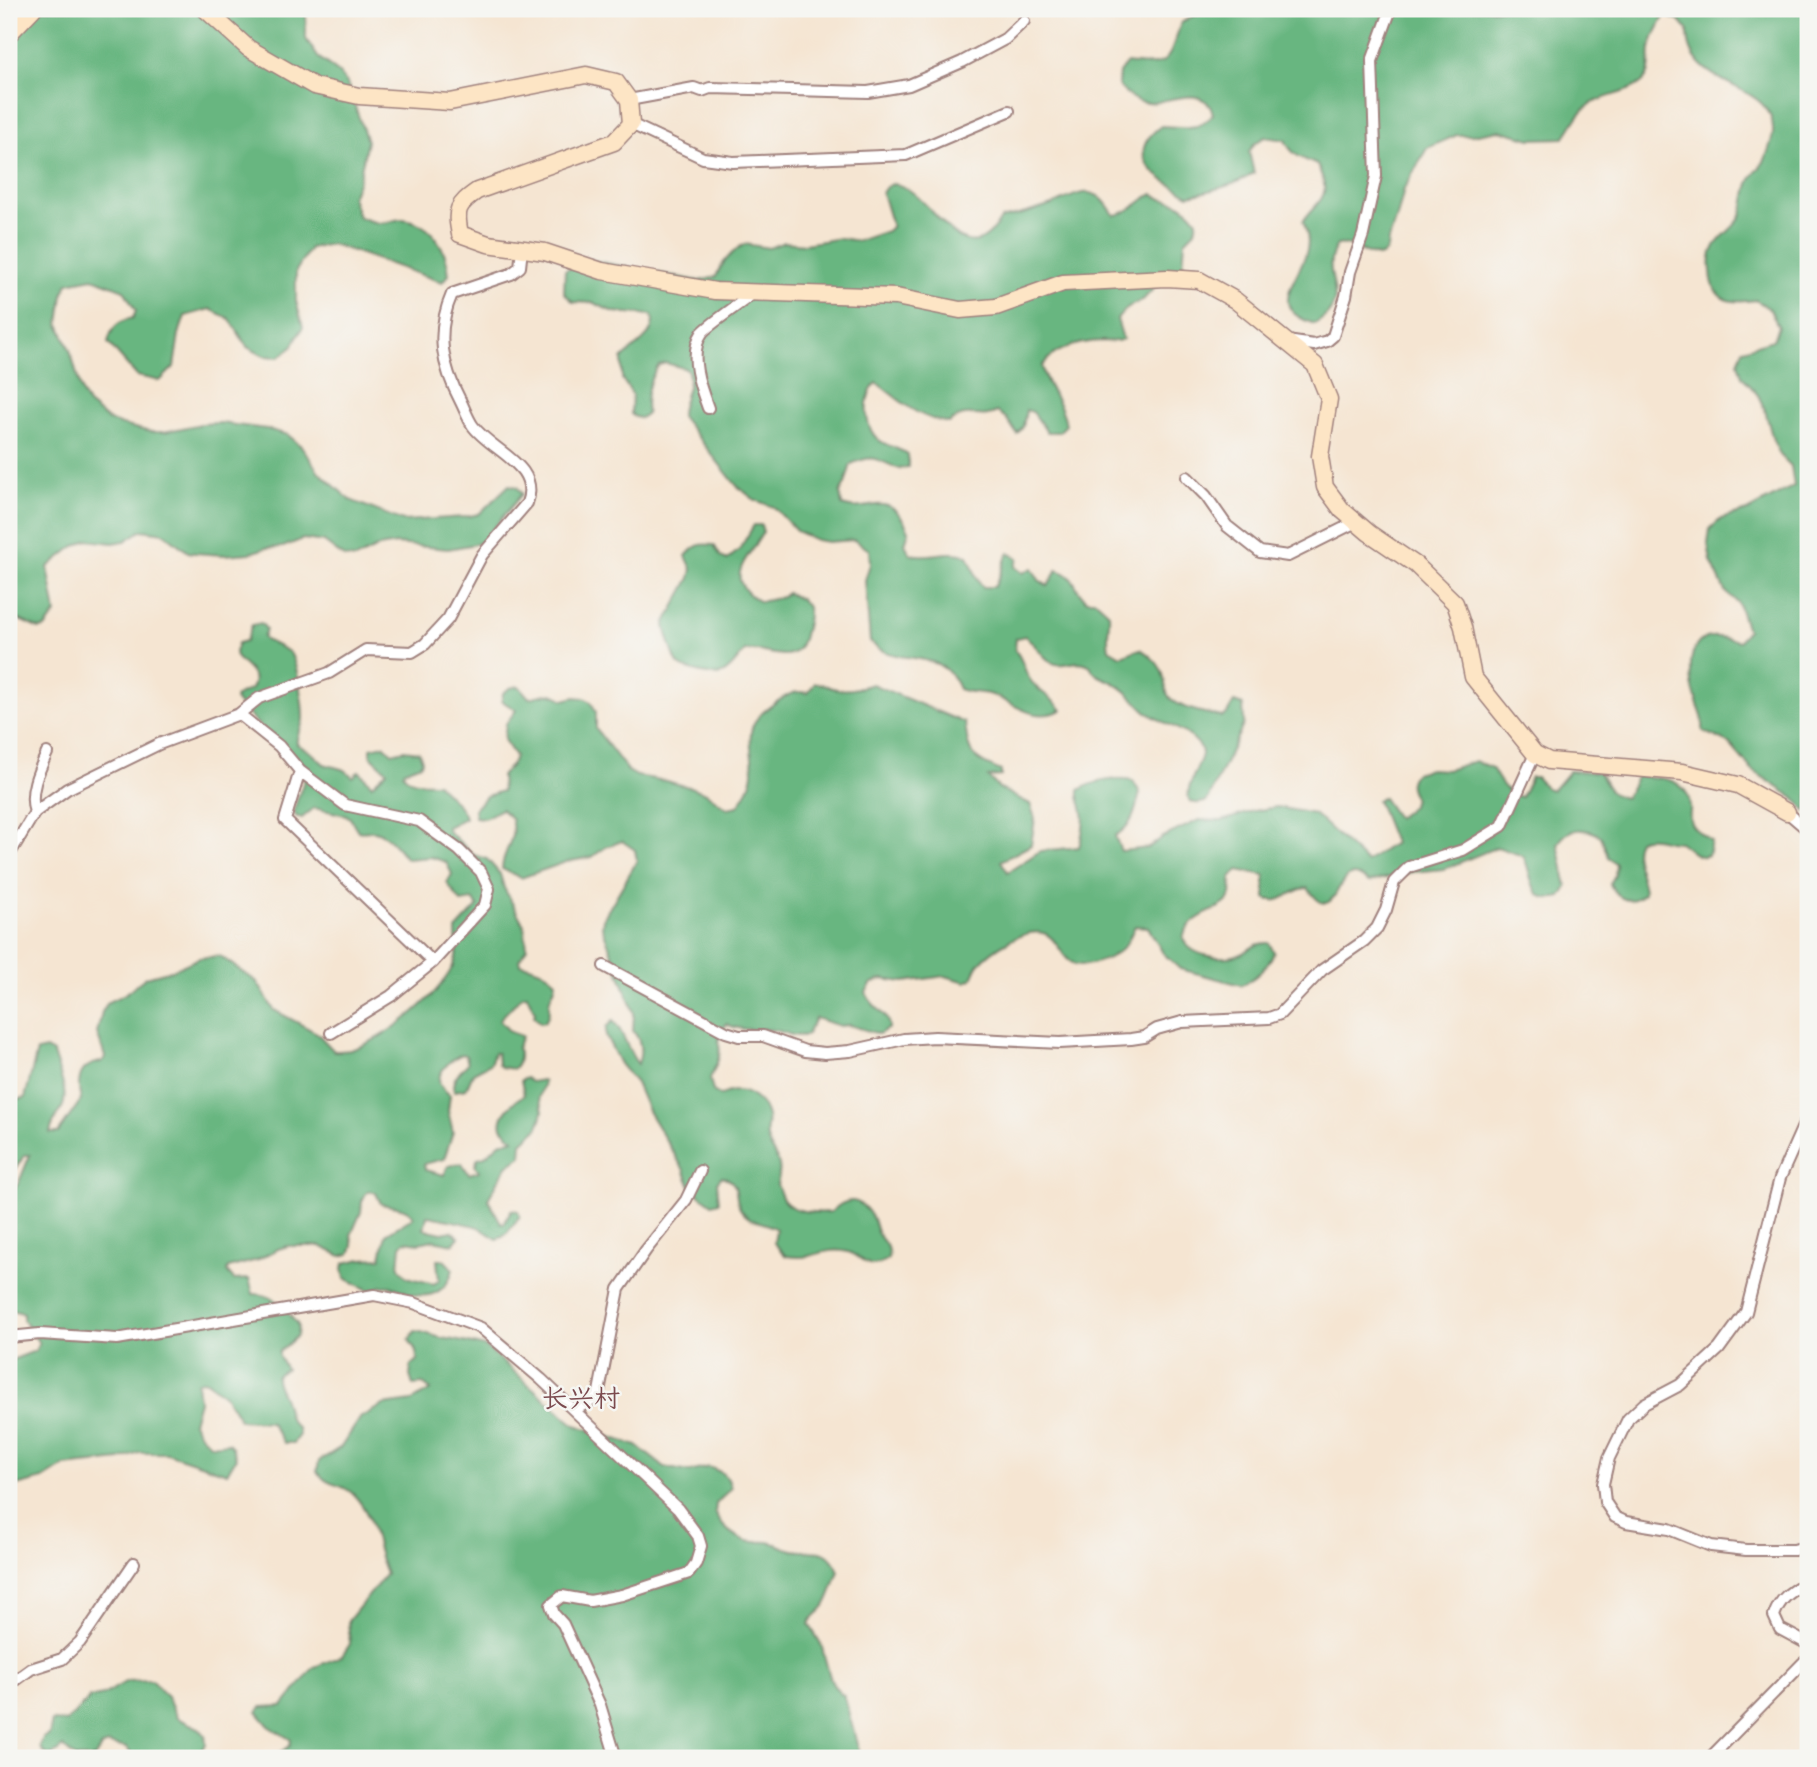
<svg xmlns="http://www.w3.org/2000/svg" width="1817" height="1767" viewBox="0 0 1817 1767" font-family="Pangolin,'LXGW WenKai TC',sans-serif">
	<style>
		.forest { fill: #68b680; stroke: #596a56; stroke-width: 2 }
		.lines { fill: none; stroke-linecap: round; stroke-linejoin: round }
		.street-casing { stroke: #a0827e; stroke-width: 14 }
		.secondary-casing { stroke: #a0827e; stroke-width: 19 }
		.street { stroke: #fff; stroke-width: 10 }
		.secondary { stroke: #fde5c5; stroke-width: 16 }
		.labels { text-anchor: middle; stroke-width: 5; stroke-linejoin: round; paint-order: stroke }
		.quarter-label { font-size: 26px; fill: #7c4b4f; stroke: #f6f6f2 }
	</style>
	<rect width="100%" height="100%" fill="#f6f6f2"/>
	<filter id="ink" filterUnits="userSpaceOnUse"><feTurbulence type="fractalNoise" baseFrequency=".0143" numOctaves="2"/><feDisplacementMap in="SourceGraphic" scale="14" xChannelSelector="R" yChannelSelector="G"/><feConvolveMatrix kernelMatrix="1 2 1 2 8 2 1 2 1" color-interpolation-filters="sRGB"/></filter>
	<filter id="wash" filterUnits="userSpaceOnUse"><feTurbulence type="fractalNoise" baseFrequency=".00686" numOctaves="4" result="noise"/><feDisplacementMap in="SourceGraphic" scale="28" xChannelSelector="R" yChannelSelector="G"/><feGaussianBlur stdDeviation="1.57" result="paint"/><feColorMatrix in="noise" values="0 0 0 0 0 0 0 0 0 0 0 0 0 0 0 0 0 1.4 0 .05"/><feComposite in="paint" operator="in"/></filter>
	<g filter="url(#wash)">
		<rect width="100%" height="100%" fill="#f5e5d2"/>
		<path class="forest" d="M 9,9 L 306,9 L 306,39 L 318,57 L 339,73 L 347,83 L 367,141 L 359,180 L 352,197 L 359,217 C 365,219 374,223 381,223 C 388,224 396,218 403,219 C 432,223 447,248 449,275 L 442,282 L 332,244 L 310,248 L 296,271 L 296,301 L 303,327 L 292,347 L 279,357 L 264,356 L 247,347 L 230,319 L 210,309 L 185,316 L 179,334 L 174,367 L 160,381 L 137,376 L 108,343 C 111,327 118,321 133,318 L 136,311 L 124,290 L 93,278 L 68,283 L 63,295 L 59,324 L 70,350 L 82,393 L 88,404 L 108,420 L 122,425 L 151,432 L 164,432 L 201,424 L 220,423 L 267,429 L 288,435 L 302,447 L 319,472 L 350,500 L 403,521 L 465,517 L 479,514 L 509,485 L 517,487 L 522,494 L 481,543 L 448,549 L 396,544 L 379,547 L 355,559 L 344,557 L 324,542 L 303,539 L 283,547 L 266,548 L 250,553 L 224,555 L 195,553 L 188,552 L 164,533 L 142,530 L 125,541 L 113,543 L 87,540 L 73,547 L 48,567 L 56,613 L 45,628 L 39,629 L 9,615 Z
			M 1216,9 L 1808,9 L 1808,813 L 1794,798 L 1752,770 L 1729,743 L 1703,731 C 1704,715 1700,713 1696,699 C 1690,681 1684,641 1711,637 C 1720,636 1731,639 1739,641 L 1747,630 L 1738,603 L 1725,591 L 1711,561 L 1708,544 L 1710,529 L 1721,519 L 1748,511 L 1794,486 L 1791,466 L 1780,455 L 1773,440 L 1765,410 L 1758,395 L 1742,376 L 1738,363 L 1743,349 L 1773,340 L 1778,326 L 1770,309 L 1756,300 C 1730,304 1713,302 1711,272 C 1710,262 1710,255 1715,246 C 1722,235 1733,229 1740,218 C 1745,208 1745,197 1748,187 C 1750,176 1760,169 1765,160 C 1768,152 1774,136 1773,129 C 1773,80 1686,91 1688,30 L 1679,21 L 1665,15 C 1660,25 1654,35 1651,45 C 1647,56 1653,67 1646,78 C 1635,93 1607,94 1591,104 C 1578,112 1573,126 1564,138 L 1531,139 L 1499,130 L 1472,135 L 1457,135 L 1427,148 L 1404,189 L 1397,217 L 1388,240 L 1387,249 L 1382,256 C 1365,257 1354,242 1337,245 C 1316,275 1357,299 1315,324 C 1265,309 1298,281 1306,253 C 1310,242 1307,232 1303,221 C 1321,197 1333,197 1317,165 C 1302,158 1292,156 1285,140 L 1265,137 L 1255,143 L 1249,152 L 1254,173 C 1240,184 1207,192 1189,195 C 1160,179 1120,157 1161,126 C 1182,126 1199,133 1213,114 C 1206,84 1171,101 1151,103 C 1137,104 1126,95 1118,85 L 1119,73 L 1127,63 C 1171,69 1168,60 1181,23 L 1191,17 Z
			M 894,183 C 899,185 905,187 909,190 C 940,210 967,276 1001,219 C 1016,216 1034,211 1049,206 C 1063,202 1082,187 1096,195 C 1104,198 1110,209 1114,215 C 1129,214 1140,200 1153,194 C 1161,201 1166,199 1175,202 C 1184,205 1191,212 1197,220 L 1195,231 L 1185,241 L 1183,267 L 1154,288 L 1143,300 L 1128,307 L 1117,319 L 1123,339 C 1116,343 1110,341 1102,341 C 1080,342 1055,348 1042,366 C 1045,388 1064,404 1066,425 L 1059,432 L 1047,432 L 1033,412 L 1026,410 L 1023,427 L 1017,434 L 1006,418 L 997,412 C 978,422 968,406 949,423 C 916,418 901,401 877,383 C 862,395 863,432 882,442 C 891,447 899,449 908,454 L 908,467 L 899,469 C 877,460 875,453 851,464 L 845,484 L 840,493 L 842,505 C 871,516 888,485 909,531 L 905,544 L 910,554 C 931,559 946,548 968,556 C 974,567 974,577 983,587 L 994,587 C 1002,576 1001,565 1009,553 L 1018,558 L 1015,567 L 1023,573 L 1032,568 L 1039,580 L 1048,586 L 1057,570 C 1077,576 1073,587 1086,600 L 1095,600 L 1109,613 C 1110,627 1106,633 1109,649 L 1121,656 L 1140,649 C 1148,653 1159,663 1162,672 C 1166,680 1164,691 1170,698 C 1182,710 1206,713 1222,717 L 1226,715 L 1234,702 L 1243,705 L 1244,723 L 1209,798 L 1205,802 C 1169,811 1202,764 1202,754 C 1202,748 1196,741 1191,737 C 1177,726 1157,722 1145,710 C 1136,702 1128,691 1117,685 C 1111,680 1099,678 1094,672 C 1088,666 1095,668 1087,664 C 1076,658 1062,669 1051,662 C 1041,656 1035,643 1025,636 L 1016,638 L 1015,650 C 1024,660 1024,673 1031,681 C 1040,693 1053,698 1062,710 C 1033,723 1018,705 992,695 C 980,691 970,694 959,689 C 942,644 897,669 870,642 L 865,580 L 870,564 L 869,550 L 854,540 L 828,542 L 816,540 L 796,531 L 774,507 L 755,500 L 737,486 L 681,416 C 680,400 694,385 687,369 L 666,363 L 659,365 C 649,378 644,398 647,414 C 642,419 636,419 631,414 L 632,394 L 622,379 L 622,359 C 634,346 658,335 652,315 L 613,312 L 594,303 L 573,302 L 564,293 L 565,270 L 591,260 L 699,281 L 716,277 C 720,265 733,250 745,244 L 769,248 L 784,242 L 805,244 L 840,238 L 858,241 L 887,231 L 892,226 L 882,193 L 886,187 Z
			M 754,525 L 761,525 L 763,532 C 747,561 721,578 760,602 L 782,597 L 787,593 L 800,599 L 808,607 C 809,620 806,627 803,639 C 794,669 766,647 745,651 C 738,658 731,671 722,674 C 714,677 685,670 679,665 C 675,661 665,630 665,624 L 690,578 L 692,569 L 686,556 C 695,545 700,543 714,545 L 721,557 L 727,560 L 739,550 Z
			M 261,623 L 266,629 L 263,637 L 265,640 C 268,641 286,650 289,652 C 297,659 303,706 303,717 C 304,727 295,734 297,744 L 312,753 L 324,764 L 345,770 L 353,777 L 359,771 L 372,785 L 387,771 L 371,756 L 371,748 L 384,745 L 392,753 L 404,750 L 419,752 L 422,760 L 421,764 L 405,770 L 403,773 C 410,785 425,782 437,783 C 445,793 463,806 465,818 L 447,827 L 448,831 L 474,855 L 487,859 L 500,874 L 504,888 L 524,925 L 527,947 L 520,959 L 521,964 C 534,966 547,972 556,981 C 556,990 552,991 550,999 C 547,1008 552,1011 545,1022 L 540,1023 L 534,1016 L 535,1012 L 527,995 L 522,996 L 499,1020 L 510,1032 L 522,1036 L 517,1048 C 521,1055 519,1064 513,1069 L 501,1067 L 498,1064 L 497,1053 L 494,1053 L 490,1064 L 473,1073 L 466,1089 L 454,1091 C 450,1078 461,1072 468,1063 L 466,1056 L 463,1054 C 453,1057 433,1074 441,1086 C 443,1090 447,1092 450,1095 L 448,1111 L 453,1132 L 444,1159 L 424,1164 L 425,1170 L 444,1175 L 448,1166 L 462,1163 L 469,1174 L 479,1171 L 475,1165 L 478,1158 L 485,1156 L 500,1143 L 514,1139 C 511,1136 504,1131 502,1127 C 498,1114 515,1100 524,1095 L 521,1080 L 526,1078 L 531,1082 L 542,1080 L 544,1082 L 539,1098 L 543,1111 L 541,1119 L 537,1129 L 522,1143 L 521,1156 L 507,1166 L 488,1199 L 501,1223 L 504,1224 L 511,1210 L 518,1211 L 520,1216 L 507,1233 L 497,1239 C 490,1235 485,1231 478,1227 C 473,1225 435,1217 427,1216 L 424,1229 L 442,1233 L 452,1231 L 459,1237 L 453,1244 L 433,1240 L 419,1243 L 405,1241 L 401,1246 L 399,1267 L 407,1277 L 434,1284 L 439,1280 L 437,1260 L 444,1260 L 453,1269 C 449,1288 433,1300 412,1294 C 403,1292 395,1285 385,1286 C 380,1286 375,1289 370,1291 L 345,1278 L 343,1269 L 344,1263 L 361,1259 L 381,1258 L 386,1234 L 414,1217 C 407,1206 392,1207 381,1204 L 376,1193 L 371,1191 L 366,1193 L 362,1201 L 361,1212 L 351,1235 L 353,1246 L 350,1254 L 341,1256 L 320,1246 L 288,1246 L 278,1249 L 257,1260 L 228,1268 L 227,1272 L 234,1280 L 249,1279 L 253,1294 C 275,1293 284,1309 298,1325 L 297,1336 L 279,1352 L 279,1357 L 286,1369 L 276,1376 C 275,1386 283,1393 285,1403 C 289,1416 286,1418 298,1428 L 299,1435 L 293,1443 L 284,1443 L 270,1422 L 240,1420 L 226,1397 L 207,1381 L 201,1380 L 197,1383 L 199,1401 L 193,1422 L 199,1433 L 211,1445 L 228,1443 L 232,1447 L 236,1458 L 227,1473 L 167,1453 L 139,1453 L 120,1460 L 64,1466 L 43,1479 L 9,1488 L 9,1361 L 35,1351 L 39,1343 L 23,1320 L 23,1313 L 10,1310 L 9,1313 L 9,1198 L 19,1182 L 30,1155 L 25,1155 L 9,1177 L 9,1101 L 25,1098 L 37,1051 L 46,1049 L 53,1053 C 57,1069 70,1093 62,1108 C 57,1117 52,1122 50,1133 L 58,1133 L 81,1100 C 78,1090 77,1074 87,1067 C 91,1064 98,1063 103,1061 L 105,1057 L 97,1033 L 102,1012 L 108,1002 L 125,994 L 146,977 L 175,969 L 199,958 L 220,956 L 257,982 L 274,1010 L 317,1033 L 334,1051 C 339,1051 345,1051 350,1050 C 384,1041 453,989 457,952 C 457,945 456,937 456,930 L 478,906 L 473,900 L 461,902 L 447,883 L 452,874 L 446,862 L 431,857 L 407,859 C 398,850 389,835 375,831 C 369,830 364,833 358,831 L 350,818 L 346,815 L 314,808 L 302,818 L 297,817 L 293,812 L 308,769 C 285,745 255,726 235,700 L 236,696 L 251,689 C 260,673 244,667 236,657 L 235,652 L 238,643 L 246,641 L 252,625 Z
			M 815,683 C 823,683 829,688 837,689 C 850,691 861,688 872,684 L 965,723 C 969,757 971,758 1001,771 L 1001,776 L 988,777 L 1000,789 L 1030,804 L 1035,818 L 1031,845 L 1001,861 L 1008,872 L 1040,851 L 1079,847 C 1082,836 1086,818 1082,807 C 1080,800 1078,798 1079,790 C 1094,781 1115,777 1133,781 L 1140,793 C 1134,814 1134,824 1115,836 L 1121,851 L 1148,848 L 1163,837 L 1199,820 L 1222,821 L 1253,811 L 1277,807 L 1314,814 L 1366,862 L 1394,843 L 1377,800 L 1383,798 L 1397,818 L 1412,806 L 1414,797 C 1409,787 1407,782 1415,773 L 1430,769 L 1447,770 L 1475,761 L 1492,768 C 1500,782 1505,793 1521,797 L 1531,777 L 1536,777 L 1546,788 L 1553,790 L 1569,771 L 1599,772 C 1605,784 1610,796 1625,798 L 1637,776 C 1658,777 1688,777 1690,806 C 1691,812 1688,816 1691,823 C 1694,832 1705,834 1711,841 L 1708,855 C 1696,860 1689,848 1679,842 C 1665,842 1651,834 1638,840 C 1629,856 1644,875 1644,893 C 1630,906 1617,899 1610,884 L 1615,875 L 1616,864 L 1608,857 L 1601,836 C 1585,827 1568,826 1558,844 L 1567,887 L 1561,897 C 1527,905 1534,874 1523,856 L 1497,847 L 1444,869 L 1412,872 L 1369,882 C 1364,879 1358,874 1352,875 C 1336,876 1334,928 1308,888 C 1292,887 1283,907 1265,898 L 1265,875 L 1238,870 L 1231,878 C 1231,884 1232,889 1231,895 C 1225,913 1191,910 1183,938 C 1190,957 1221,960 1238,955 C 1250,951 1254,942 1269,943 L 1274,952 C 1269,966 1254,980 1241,985 L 1180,969 L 1163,953 L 1148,927 L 1135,926 C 1132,932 1129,940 1125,945 C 1117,957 1085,971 1071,962 C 1061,956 1058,940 1046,934 C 1026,926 991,950 979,964 C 976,968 974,974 972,979 L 966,982 L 945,976 L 904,982 L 882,979 L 872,983 L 866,992 C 870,1008 889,1011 889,1028 L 879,1034 L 849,1025 L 840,1026 L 815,1018 L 807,1035 C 793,1038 786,1032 773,1030 C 756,1028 743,1032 726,1024 L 718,1041 C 723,1057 715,1065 710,1079 L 713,1091 L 720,1095 C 725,1094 730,1091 735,1091 C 750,1090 764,1103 767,1116 C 769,1124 765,1130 767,1138 C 772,1159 785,1159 777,1184 C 779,1189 781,1197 784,1201 C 794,1213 817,1213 831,1212 C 847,1196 860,1197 872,1217 C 875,1222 875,1229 878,1234 C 884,1243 890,1247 888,1259 C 866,1274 864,1256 848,1252 C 834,1248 822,1253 809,1256 C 801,1258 793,1257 786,1256 L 774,1243 L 776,1229 C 765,1221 749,1223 741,1210 C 732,1196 743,1184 722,1176 L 717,1182 L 719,1202 L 712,1204 L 692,1189 L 684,1170 L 648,1111 L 636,1083 L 620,1064 L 606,1036 L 606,1027 L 613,1021 C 626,1034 627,1052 638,1064 C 642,1052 642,1041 633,1031 L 634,1013 L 602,927 L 603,919 L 637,861 L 635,850 L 622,841 L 606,847 L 592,857 L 566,862 L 521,878 L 502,869 C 503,849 517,841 511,818 L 501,809 L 485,818 L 475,817 L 474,809 L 486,796 L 502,791 L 501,776 L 512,764 L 515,756 L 504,740 L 506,724 L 516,710 L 502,701 L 503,693 L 510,688 L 519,686 L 529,698 C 544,695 550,690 564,700 L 575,697 L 584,698 L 591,702 L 596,712 L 596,729 L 628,771 L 637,776 L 666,781 L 693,788 L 706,793 L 727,808 L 738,806 C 745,796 753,783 753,771 C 751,734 742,724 778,701 C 789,694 795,690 808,693 Z
			M 415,1331 C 425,1332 432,1336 442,1338 C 458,1341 472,1343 487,1348 L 575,1425 L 637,1446 L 664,1467 L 689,1472 L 709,1467 L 721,1472 L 728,1479 L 731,1488 L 716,1504 L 715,1513 C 721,1526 733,1536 747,1541 C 753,1543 761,1541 768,1542 C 776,1543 781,1547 789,1549 C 812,1556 825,1541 839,1571 C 834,1582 832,1595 825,1606 C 820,1613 813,1615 809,1624 L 821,1644 L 830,1677 L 834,1686 L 844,1696 L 861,1758 L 272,1758 L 290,1746 L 291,1740 L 269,1726 L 257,1712 L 261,1707 L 283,1706 L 314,1667 L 342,1656 L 350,1644 L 348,1621 L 386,1574 C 373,1545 377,1519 353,1494 C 341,1482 328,1488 317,1471 L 319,1461 L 341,1447 L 361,1417 L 383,1405 L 412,1401 L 431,1390 L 423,1384 L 413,1385 L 410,1376 L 411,1366 L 418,1360 L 415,1349 L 409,1340 Z
			M 152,1680 L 167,1697 L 177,1718 L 199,1728 L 205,1735 L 206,1744 L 199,1755 L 200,1758 L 134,1758 L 127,1748 L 108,1744 L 102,1746 L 94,1758 L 76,1758 L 63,1747 L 51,1756 L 44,1753 L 40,1747 L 43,1738 L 49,1735 L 52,1721 L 66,1722 L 90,1698 L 103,1695 L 127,1681 Z"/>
	</g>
	<g filter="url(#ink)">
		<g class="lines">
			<defs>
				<path id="street" d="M 629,100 L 694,88 L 702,91 L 710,88 L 868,92 L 909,85 L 962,62 L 1005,39 L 1024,21
					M 631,124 L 703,158 L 733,162 L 906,155 L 1009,111
					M 1287,341 L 1314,345 L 1327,341 L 1333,336 L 1346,296 L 1350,272 L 1363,235 L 1376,176 L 1372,61 L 1391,9
					M 708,408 C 700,387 688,354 702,333 C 707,326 745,300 754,293
					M 1187,477 L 1206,496 L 1227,526 L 1260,552 L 1288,556 L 1356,522
					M 239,714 L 279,746 L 300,771 L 345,805 L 419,821 L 459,850 L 481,872 L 489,889 L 485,905 L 433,962 L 391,996 L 331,1033
					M 300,771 L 285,820 L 433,962
					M 35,812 C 28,793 39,770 47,753
					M 1787,812 L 1808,830
					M 9,855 L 35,812 L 67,789 L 159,744 L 239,714 L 259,698 L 329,673 L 366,650 L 412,652 L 425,644 L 448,619 L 482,555 L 527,503 C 541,465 491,451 473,426 C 468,419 465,410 461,402 C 442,366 435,333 452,294 L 511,274 L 520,267 L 522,249
					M 604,966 L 726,1032 L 739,1036 L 763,1036 L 805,1051 L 825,1053 L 850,1051 L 904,1039 L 935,1037 L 1060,1043 L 1131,1039 L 1144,1037 L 1157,1029 L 1182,1022 L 1269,1018 L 1280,1014 L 1322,970 L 1364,941 L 1377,928 L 1386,910 L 1394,882 L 1409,867 L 1463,850 L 1502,826 L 1535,754
					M 1808,1115 L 1780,1178 L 1746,1312 L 1719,1349 L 1680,1385 L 1644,1404 L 1628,1419 L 1609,1458 L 1603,1484 L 1605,1502 L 1615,1517 L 1626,1522 L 1669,1529 L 1711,1546 L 1746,1550 L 1794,1550 L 1808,1546
					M 9,1337 L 40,1334 L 117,1339 L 374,1295 L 414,1303 L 481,1328 L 541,1379 L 678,1509 L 698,1536 L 701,1546 L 696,1563 L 689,1573 L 622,1595 L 590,1601 L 562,1596 L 551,1605 L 554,1614 L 563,1624 L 600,1705 L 616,1758
					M 574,1410 L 598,1397 L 619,1289 L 646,1250 L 686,1200 L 700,1171
					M 1808,1581 C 1792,1591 1780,1597 1774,1616 L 1780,1629 L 1808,1644
					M 9,1685 L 31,1669 L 62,1659 L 80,1642 L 134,1563
					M 1710,1758 L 1803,1663 L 1808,1661"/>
				<path id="secondary" d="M 205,9 L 248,48 L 314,86 L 359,96 L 450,102 L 586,75 L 616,82 L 629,100 L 631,124 L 614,142 L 477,191 C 457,205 455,210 460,234 L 488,244 L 545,252 L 602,271 L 715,291 L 896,297 L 960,310 L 996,307 L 1063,283 L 1167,278 L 1199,280 L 1235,300 L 1315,365 L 1329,399 L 1320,456 L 1325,487 L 1342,510 L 1369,533 L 1416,565 L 1455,603 L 1463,627 L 1473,677 L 1535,754 L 1549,761 L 1682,772 L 1738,785 L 1787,812
					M 9,34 L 33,9"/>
			</defs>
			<use href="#street" class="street-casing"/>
			<use href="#secondary" class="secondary-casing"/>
			<use href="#street" class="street"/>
			<use href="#secondary" class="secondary"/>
		</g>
	</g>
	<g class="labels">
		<g class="quarter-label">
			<text x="581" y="1407">长兴村</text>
		</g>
	</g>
	<rect width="1817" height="1767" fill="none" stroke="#f6f6f2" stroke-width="35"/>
</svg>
